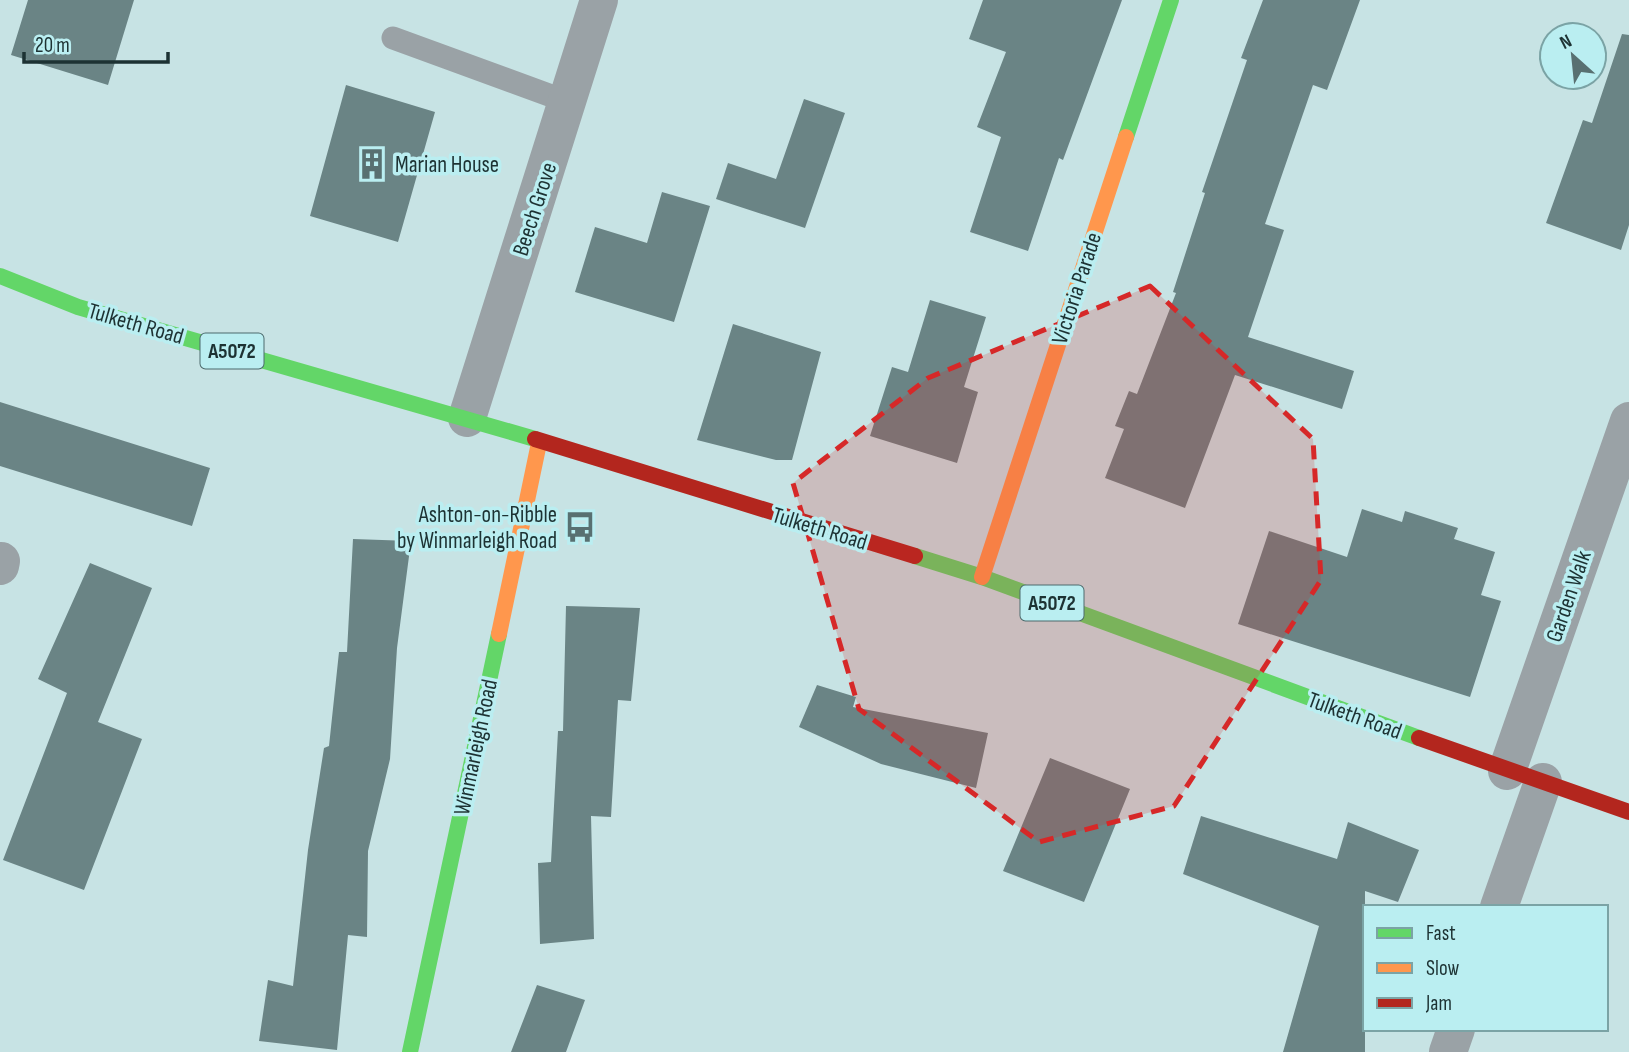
<svg xmlns="http://www.w3.org/2000/svg" width="1629" height="1052" viewBox="0 0 1629 1052" font-family="'Sofia Sans Condensed',sans-serif">
	<style>
		.building { fill: #6a8485 }
		.lines { fill: none; stroke-linecap: round; stroke-linejoin: round }
		.lane { stroke: #9aa2a6; stroke-width: 23 }
		.street { stroke: #9aa2a6; stroke-width: 38 }
		.fast { stroke: #63d668; stroke-width: 16 }
		.slow { stroke: #ff974d; stroke-width: 16 }
		.jam { stroke: #b3261e; stroke-width: 16 }
		.marked { fill: #d62828; fill-opacity: 0.2; stroke: #d62828; stroke-width: 5; stroke-dasharray: 14 9; stroke-linejoin: round }
		.labels { text-anchor: middle; stroke-width: 7; stroke-linejoin: round; paint-order: stroke }
		.shield { fill: #baeef1; stroke: #4c6a6c; stroke-width: 2 }
		.shield-label { font-size: 21px; font-weight: bold; fill: #1d3233 }
		.poi-label { font-size: 23px; fill: #1d3233; stroke: #baeef1; text-anchor: start }
		.street-label { font-size: 23px; fill: #1d3233; stroke: #baeef1 }
	</style>
	<rect width="100%" height="100%" fill="#c7e3e4"/>
	<path class="building" d="M 28,0 L 134,0 L 108,85 L 11,55 Z
		M 983,0 L 1122,0 L 1063,160 L 1059,158 L 1028,251 L 970,232 L 1001,137 L 977,127 L 1006,52 L 969,39 Z
		M 1263,0 L 1360,0 L 1327,90 L 1313,85 L 1265,224 L 1284,230 L 1248,337 L 1354,371 L 1342,409 L 1235,375 L 1185,508 L 1105,478 L 1124,429 L 1115,426 L 1129,391 L 1137,394 L 1176,293 L 1173,292 L 1205,193 L 1202,192 L 1247,60 L 1241,58 Z
		M 1622,34 L 1629,35 L 1629,225 L 1621,250 L 1546,223 L 1583,120 L 1592,123 Z
		M 346,85 L 435,112 L 398,242 L 310,216 Z
		M 804,99 L 845,113 L 805,228 L 716,199 L 728,163 L 776,179 Z
		M 662,192 L 710,206 L 674,322 L 575,292 L 595,227 L 647,243 Z
		M 930,300 L 986,317 L 964,387 L 978,392 L 957,463 L 870,436 L 892,367 L 908,372 Z
		M 733,324 L 821,352 L 792,460 L 776,460 L 697,440 Z
		M 0,402 L 210,468 L 192,526 L 0,466 Z
		M 1362,509 L 1402,522 L 1405,511 L 1458,528 L 1454,539 L 1495,552 L 1481,595 L 1501,601 L 1470,697 L 1238,624 L 1269,531 L 1347,557 Z
		M 353,539 L 411,541 L 397,648 L 390,759 L 368,851 L 367,937 L 348,935 L 337,1050 L 259,1041 L 268,980 L 293,986 L 308,850 L 324,748 L 329,746 L 339,652 L 347,652 Z
		M 90,563 L 152,588 L 98,722 L 142,739 L 84,890 L 3,860 L 67,693 L 38,679 Z
		M 566,606 L 640,608 L 631,701 L 618,700 L 611,817 L 591,816 L 594,939 L 540,944 L 538,863 L 551,862 L 558,731 L 563,731 Z
		M 817,685 L 856,697 L 853,707 L 988,733 L 976,788 L 881,764 L 799,727 Z
		M 1050,758 L 1130,789 L 1084,902 L 1003,871 Z
		M 1201,816 L 1337,859 L 1348,822 L 1419,850 L 1398,902 L 1365,891 L 1365,1052 L 1283,1052 L 1319,926 L 1183,874 Z
		M 537,985 L 585,1000 L 566,1052 L 511,1052 Z"/>
	<g class="lines">
		<path class="lane" d="M 393,38 L 568,102"/>
		<path class="street" d="M 467,418 L 599,0
			M 0,566 L 1,561
			M 1507,771 L 1629,421
			M 1499,907 L 1543,782
			M 1448,1052 L 1456,1029"/>
		<path class="fast" d="M 1126,137 L 1171,0
			M 0,276 L 78,307 L 535,439
			M 915,556 L 982,577 L 1419,738
			M 410,1052 L 499,634"/>
		<path class="slow" d="M 982,577 L 1126,137
			M 499,634 L 539,443"/>
		<path class="jam" d="M 535,439 L 915,556
			M 1419,738 L 1629,812"/>
	</g>
	<path class="marked" d="M 1150,286 L 1313,439 L 1321,580 L 1174,806 L 1039,842 L 859,709 L 793,483 L 928,378 Z"/>
	<defs>
		<symbol id="building-bare" viewBox="-9 -9 18 18"><path d="M-4-6H4V6H1V3H-1V6H-4ZM-2.5-4.3h1.7v1.8h-1.7ZM.8-4.3h1.7v1.8H.8ZM-2.5-1h1.7V.8h-1.7ZM.8-1h1.7V.8H.8Z" fill="#587071" stroke="#baeef1" stroke-width="2.5" paint-order="stroke"/></symbol>
		<symbol id="bus-bare" viewBox="-9 -9 18 18"><path d="M-5-6H5V4H4V6H2V4H-2V6H-4V4H-5ZM-3.5-4V0h7V-4ZM-3.5 1.2v1.5H-2V1.2ZM2 1.2v1.5H3.5V1.2Z" fill="#587071" stroke="#baeef1" stroke-width="2.5" paint-order="stroke"/></symbol>
	</defs>
	<g fill-rule="evenodd">
		<use href="#building-bare" x="350" y="142" width="44" height="44"/>
		<use href="#bus-bare" x="558" y="505" width="44" height="44"/>
	</g>
	<g class="labels">
		<g class="shield">
			<rect x="200.5" y="333.5" width="63" height="35" rx="5"/>
			<rect x="1020.5" y="585.5" width="63" height="35" rx="5"/>
		</g>
		<g class="shield-label">
			<text x="232" y="358">A5072</text>
			<text x="1052" y="610">A5072</text>
		</g>
		<g class="poi-label">
			<text x="395" y="172">Marian House</text>
			<text x="557" y="522" text-anchor="end">Ashton-on-Ribble<tspan x="557" dy="26">by Winmarleigh Road</tspan></text>
		</g>
		<g class="street-label">
			<text transform="translate(534 209) rotate(-72)" y="8">Beech Grove</text>
			<text transform="translate(1076 288) rotate(-72)" y="8">Victoria Parade</text>
			<text transform="translate(136 323) rotate(16)" y="8">Tulketh Road</text>
			<text transform="translate(820 528) rotate(17)" y="8">Tulketh Road</text>
			<text transform="translate(1568 596) rotate(-71)" y="8">Garden Walk</text>
			<text transform="translate(1355 715) rotate(20)" y="8">Tulketh Road</text>
			<text transform="translate(475 747) rotate(-78)" y="8">Winmarleigh Road</text>
		</g>
	</g>
	<rect x="1363" y="905" width="245" height="126" fill="#baeef1" stroke="#7ba3a5" stroke-width="2"/>
	<rect x="1377" y="928" width="35" height="10" fill="#63d668" stroke="#7ba3a5" stroke-width="2"/>
	<text x="1426" y="940" font-size="21" fill="#1d3233">Fast</text>
	<rect x="1377" y="963" width="35" height="10" fill="#ff974d" stroke="#7ba3a5" stroke-width="2"/>
	<text x="1426" y="975" font-size="21" fill="#1d3233">Slow</text>
	<rect x="1377" y="998" width="35" height="10" fill="#b3261e" stroke="#7ba3a5" stroke-width="2"/>
	<text x="1426" y="1010" font-size="21" fill="#1d3233">Jam</text>
	<g transform="translate(1573 56) rotate(333)"><circle r="33" fill="#baeef1" stroke="#7ba3a5" stroke-width="2"/>
	<path d="M0-5L12 26L0 18L-12 26Z" fill="#587071"/>
	<text y="-10" font-size="19" font-weight="bold" text-anchor="middle" fill="#1d3233">N</text>
	</g>
	<path d="M24 52v10h144v-10" fill="none" stroke="#1d3233" stroke-width="3.5"/>
	<text x="35" y="52" font-size="21" fill="#1d3233" stroke="#baeef1" stroke-width="5" paint-order="stroke">20 m</text>
</svg>
